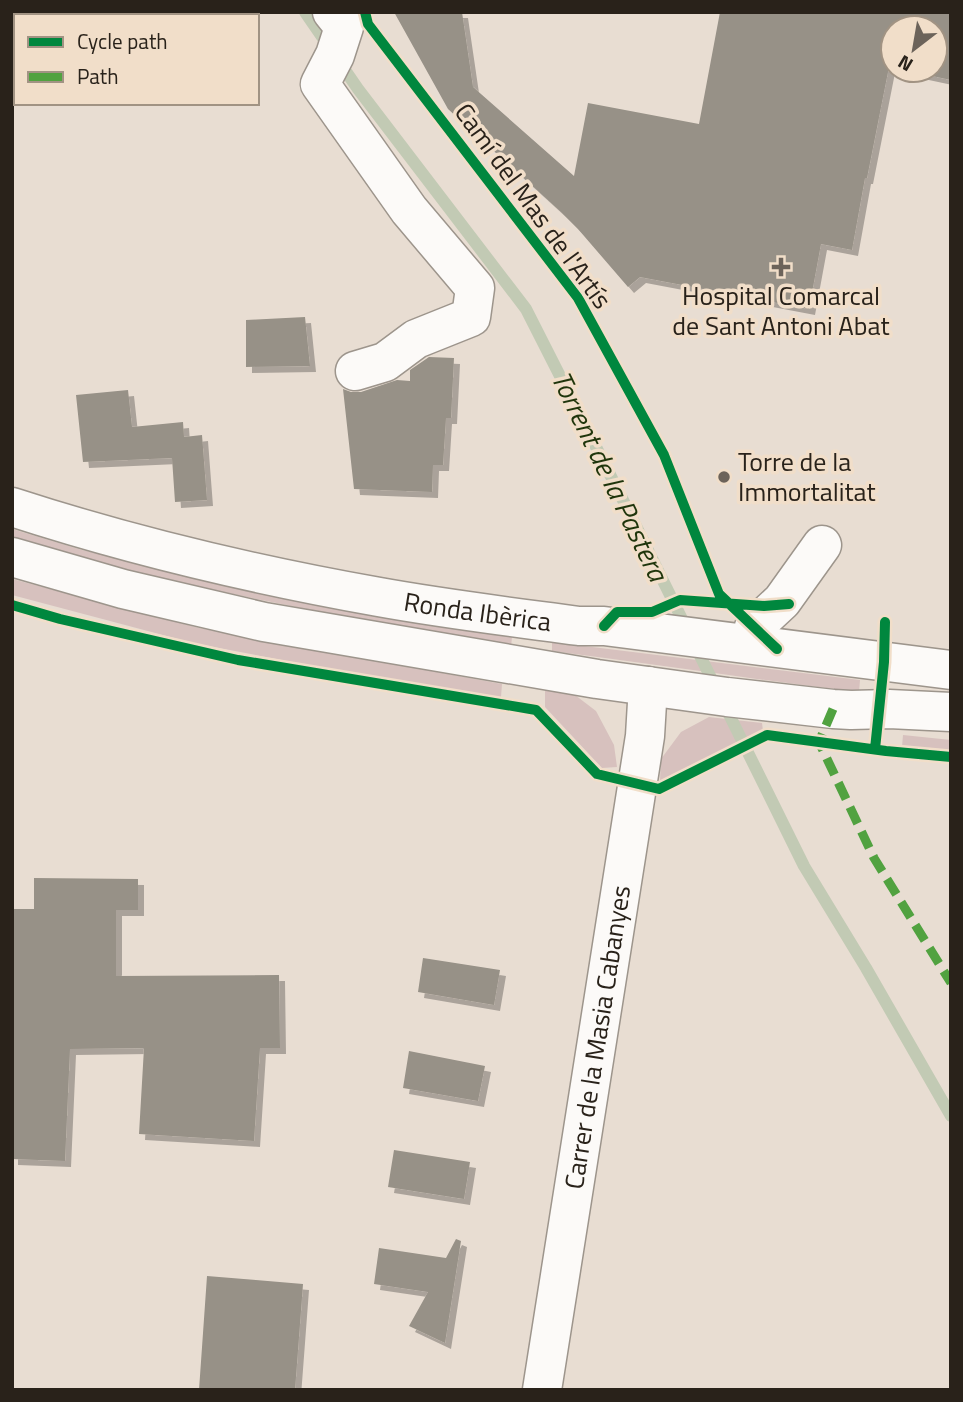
<svg xmlns="http://www.w3.org/2000/svg" width="963" height="1402" viewBox="0 0 963 1402" font-family="'Titillium Web',sans-serif">
	<style>
		.green { fill: #d7c1be }
		.lines { fill: none; stroke-linecap: round; stroke-linejoin: round }
		.stream { stroke: #c2cab4; stroke-width: 12 }
		.building { fill: #979187; filter: url(#shadow) }
		.minor-casing { stroke: #9d958c; stroke-width: 41 }
		.minor { stroke: #fcfaf8; stroke-width: 38 }
		.quiet { stroke: #51a240; stroke-width: 9; stroke-dasharray: 18 9; stroke-linecap: butt }
		.cycleway-casing { stroke: #f1dec9; stroke-width: 15 }
		.cycleway { stroke: #00873e; stroke-width: 10 }
		.poi-dot { fill: #6c635a; stroke: #f1dec9; stroke-width: 2.5 }
		.labels { text-anchor: middle; stroke-width: 7; stroke-linejoin: round; paint-order: stroke }
		.street-label { font-size: 26px; fill: #29221a; stroke: #f1dec9 }
		.poi-label { font-size: 26px; fill: #29221a; stroke: #f1dec9 }
		.water-label { font-size: 28px; font-style: italic; fill: #1f350b; stroke: #f1dec9 }
	</style>
	<defs>
		<filter id="shadow"><feDropShadow dx="6" dy="6" stdDeviation="0" flood-color="#0004"/></filter>
	</defs>
	<rect width="100%" height="100%" fill="#e8ddd2"/>
	<path class="green" d="M 12,529 L 82,550 L 295,599 L 512,637 L 511,647 C 344,616 175,588 12,538 Z
		M 12,579 L 199,628 L 502,684 L 501,697 L 334,670 L 193,643 L 12,595 Z
		M 552,642 L 860,680 L 859,692 C 757,680 655,664 552,651 Z
		M 545,690 L 575,695 L 596,711 L 614,745 L 617,767 L 602,768 L 545,707 Z
		M 709,717 L 762,723 L 763,731 L 660,781 L 661,759 L 681,732 Z
		M 903,735 L 951,740 L 951,751 L 902,747 Z"/>
	<g class="lines">
		<path class="stream" d="M 305,12 L 358,89 L 526,309 L 630,514 L 804,866 L 866,968 L 951,1116"/>
	</g>
	<path class="building" d="M 394,12 L 462,12 L 473,87 L 574,176 L 588,103 L 699,124 L 720,12 L 951,12 L 951,80 L 904,70 L 935,70 L 935,28 L 893,28 L 893,68 L 889,67 L 867,178 L 865,178 L 852,250 L 821,244 L 809,309 L 640,277 L 628,287 L 578,229 L 561,212 L 448,109 Z
		M 305,317 L 310,366 L 246,367 L 246,320 Z
		M 429,357 L 454,358 L 451,418 L 446,418 L 443,465 L 433,465 L 432,492 L 354,489 L 343,389 L 351,392 L 361,392 L 397,380 L 410,381 L 410,370 Z
		M 128,390 L 132,427 L 183,422 L 184,437 L 202,435 L 207,500 L 175,502 L 172,458 L 83,462 L 76,395 Z
		M 34,878 L 138,879 L 138,910 L 116,910 L 116,976 L 279,975 L 280,1048 L 260,1048 L 254,1141 L 139,1134 L 144,1048 L 70,1049 L 65,1161 L 12,1159 L 12,909 L 34,909 Z
		M 423,958 L 500,970 L 494,1005 L 418,992 Z
		M 409,1051 L 485,1066 L 478,1101 L 403,1088 Z
		M 394,1150 L 470,1162 L 464,1199 L 388,1187 Z
		M 456,1239 L 461,1241 L 445,1343 L 409,1326 L 428,1292 L 374,1284 L 379,1248 L 446,1258 Z
		M 207,1276 L 303,1284 L 295,1390 L 199,1390 Z"/>
	<g class="lines">
		<defs>
			<g id="minor">
				<path d="M 332,12 L 344,27 L 335,55 L 320,84 L 409,210 L 475,288 L 471,317 L 416,339 L 385,362 L 355,371"/>
				<path id="s1" d="M 12,507 C 132,546 255,575 379,597 C 445,609 512,617 579,626 L 604,626 L 951,670"/>
				<path d="M 12,557 L 123,589 L 264,622 L 597,679 L 727,697 L 833,709 L 851,710 L 889,709 L 951,712"/>
				<path d="M 754,627 L 782,601 L 822,545"/>
				<path id="s2" d="M 542,1390 L 645,736 L 648,686"/>
			</g>
		</defs>
		<use href="#minor" class="minor-casing"/>
		<use href="#minor" class="minor"/>
		<path class="quiet" d="M 833,709 L 819,742 L 874,858 L 951,983"/>
		<defs>
			<path id="cycleway" d="M 365,12 L 368,24 L 578,298 L 664,455 L 719,594 L 777,649
				M 12,605 L 60,619 L 238,660 L 536,710 L 597,774 L 659,789 L 767,735 L 886,751 L 951,757
				M 604,626 L 617,612 L 652,612 L 680,600 L 764,606 L 789,604
				M 875,749 L 884,662 L 885,622"/>
		</defs>
		<use href="#cycleway" class="cycleway-casing"/>
		<use href="#cycleway" class="cycleway"/>
	</g>
	<g class="poi-dot">
		<path d="M777.5 256.5h7v7h7v7h-7v7h-7v-7h-7v-7h7z"/>
		<circle cx="724" cy="477" r="7"/>
	</g>
	<g class="labels">
		<g class="street-label">
			<text transform="translate(533 206) rotate(54)" y="9">Camí del Mas de l'Artís</text>
			<text dy="9" stroke="none"><textPath href="#s1" startOffset="478">Ronda Ibèrica</textPath></text>
			<text dy="9" stroke="none"><textPath href="#s2" startOffset="357">Carrer de la Masia Cabanyes</textPath></text>
		</g>
		<g class="poi-label">
			<text x="781" y="305">Hospital Comarcal<tspan x="781" dy="30">de Sant Antoni Abat</tspan></text>
			<text x="738" y="471" text-anchor="start">Torre de la<tspan x="738" dy="30">Immortalitat</tspan></text>
		</g>
		<g class="water-label">
			<text transform="translate(610 476) rotate(64)" y="10">Torrent de la Pastera</text>
		</g>
	</g>
	<rect width="963" height="1402" fill="none" stroke="#29221a" stroke-width="28"/>
	<rect x="14" y="14" width="245" height="91" fill="#f1dec9" stroke="#a19383" stroke-width="2"/>
	<rect x="28" y="37" width="35" height="10" fill="#00873e" stroke="#a19383" stroke-width="2"/>
	<text x="77" y="49" font-size="21" fill="#29221a">Cycle path</text>
	<rect x="28" y="72" width="35" height="10" fill="#51a240" stroke="#a19383" stroke-width="2"/>
	<text x="77" y="84" font-size="21" fill="#29221a">Path</text>
	<g transform="translate(914 49) rotate(211)"><circle r="33" fill="#f1dec9" stroke="#a19383" stroke-width="2"/>
	<path d="M0-5L12 26L0 18L-12 26Z" fill="#6c635a"/>
	<text y="-10" font-size="19" font-weight="bold" text-anchor="middle" fill="#29221a">N</text>
	</g>
</svg>
